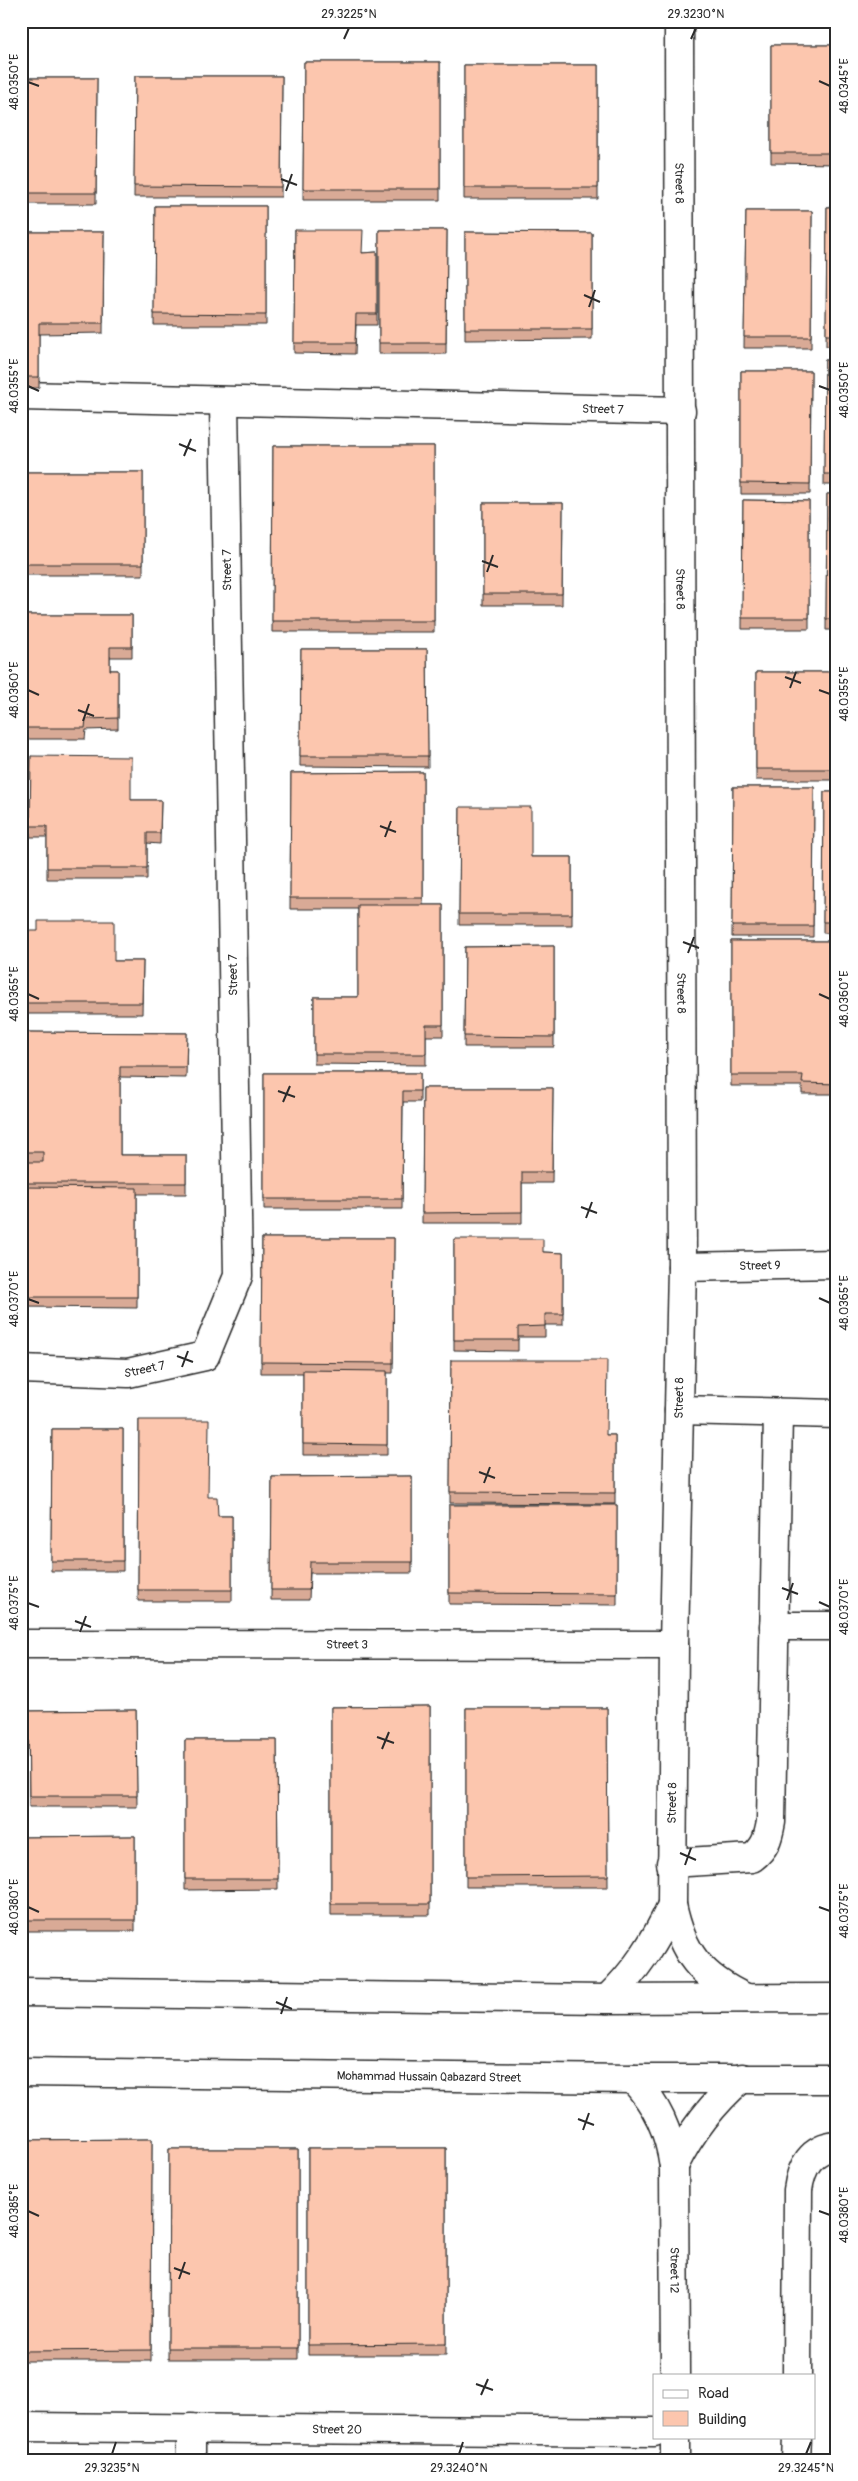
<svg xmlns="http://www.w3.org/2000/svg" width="858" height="2481" viewBox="0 0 858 2481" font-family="Pangolin,sans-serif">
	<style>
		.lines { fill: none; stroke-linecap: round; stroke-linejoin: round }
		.minor-casing { stroke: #2b2b2b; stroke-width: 31 }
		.minor { stroke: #fff; stroke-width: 28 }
		.wall { fill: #d9aa96; stroke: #2b2b2b }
		.building { fill: #fcc6ae; stroke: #2b2b2b }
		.ticks { fill: none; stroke: #2b2b2b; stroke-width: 2 }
		.labels { text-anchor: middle; stroke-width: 5; stroke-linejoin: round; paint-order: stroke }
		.street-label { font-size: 12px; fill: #2b2b2b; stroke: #fff }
		.neatline { fill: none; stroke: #2b2b2b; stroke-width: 2 }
		.ticks-label { font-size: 12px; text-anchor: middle; fill: #2b2b2b }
	</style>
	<rect width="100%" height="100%" fill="#fff"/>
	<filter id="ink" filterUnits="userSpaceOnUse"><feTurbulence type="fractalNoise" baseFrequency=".02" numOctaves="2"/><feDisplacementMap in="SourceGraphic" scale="10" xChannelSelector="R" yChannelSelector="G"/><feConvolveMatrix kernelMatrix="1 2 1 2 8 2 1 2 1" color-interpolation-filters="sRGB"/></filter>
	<g filter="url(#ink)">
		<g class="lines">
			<defs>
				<g id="minor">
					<path id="s1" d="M 679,21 L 682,1267 L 674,1645 L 672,1905 C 682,1953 701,1977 746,1998"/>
					<path id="s2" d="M 21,396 L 681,411"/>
					<path id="s3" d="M 682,1267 L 837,1264"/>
					<path id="s4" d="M 21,1369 L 128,1373 L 205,1356 L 238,1276 L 224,402"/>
					<path d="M 679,1410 L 837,1414"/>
					<path d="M 774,1626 L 837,1626"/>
					<path id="s5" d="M 21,1644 L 674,1645"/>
					<path d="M 671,1863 L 752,1858 C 765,1848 768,1839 771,1822 L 778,1413"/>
					<path d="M 21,1992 L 607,1999 L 837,1998"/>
					<path d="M 607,1999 C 636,1971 655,1942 672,1905"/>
					<path id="s6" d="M 21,2072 L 633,2079 L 837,2079"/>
					<path id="s7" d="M 633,2079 C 657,2105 669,2131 674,2166 L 675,2375"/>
					<path d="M 674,2166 C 691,2131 712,2104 742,2078"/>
					<path d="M 797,2375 L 798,2190 C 801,2167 811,2148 837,2146"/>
					<path id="s8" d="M 21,2427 L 654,2432"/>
					<path d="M 191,2460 L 191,2428"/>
					<path d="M 675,2460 L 675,2437"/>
					<path d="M 796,2460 L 797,2437"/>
				</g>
			</defs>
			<use href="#minor" class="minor-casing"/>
			<use href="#minor" class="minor"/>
		</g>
		<path class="wall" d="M 771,45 L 837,45 L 837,164 L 771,163 Z
			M 304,62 L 440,62 L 440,200 L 303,200 Z
			M 464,65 L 598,65 L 598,199 L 464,199 Z
			M 135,76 L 282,76 L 281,197 L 134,197 Z
			M 21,78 L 97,78 L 96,204 L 21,204 Z
			M 155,206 L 266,206 L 266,325 L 154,325 Z
			M 827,207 L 837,207 L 837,346 L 826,346 Z
			M 746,211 L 812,211 L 811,348 L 744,348 Z
			M 295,230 L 363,253 L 377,252 L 377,325 L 356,325 L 355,354 L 294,353 Z
			M 379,230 L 447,230 L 446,354 L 379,354 Z
			M 21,232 L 104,232 L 103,333 L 39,334 L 39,388 L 21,388 Z
			M 465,232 L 592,233 L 592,339 L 465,340 Z
			M 825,360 L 837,360 L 837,485 L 824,485 Z
			M 741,371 L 811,371 L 810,494 L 741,494 Z
			M 273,446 L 434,446 L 434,632 L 272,632 Z
			M 21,472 L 143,472 L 143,575 L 21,575 Z
			M 827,494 L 837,494 L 837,630 L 826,630 Z
			M 743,500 L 809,501 L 809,629 L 742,629 Z
			M 483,503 L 563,503 L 562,605 L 483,605 Z
			M 25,615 L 132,615 L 132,657 L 110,657 L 110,670 L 118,670 L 118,729 L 86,730 L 85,739 L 24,739 Z
			M 301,649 L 427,649 L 428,767 L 300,766 Z
			M 756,672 L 837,672 L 837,780 L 756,780 Z
			M 31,756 L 131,800 L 161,800 L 160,844 L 147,843 L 147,879 L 47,879 L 47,837 L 30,837 Z
			M 423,772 L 423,905 L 443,905 L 443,1036 L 426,1036 L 426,1065 L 314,1064 L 314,997 L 358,997 L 358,909 L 290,909 L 291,773 Z
			M 733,787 L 814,787 L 813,937 L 732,937 Z
			M 824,792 L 837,792 L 837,933 L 823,933 Z
			M 460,807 L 531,857 L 572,857 L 572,925 L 459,925 Z
			M 22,931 L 114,961 L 143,961 L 142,1014 L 22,1014 Z
			M 731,941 L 837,941 L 837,1094 L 802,1094 L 802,1086 L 731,1086 Z
			M 554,946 L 554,1047 L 464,1047 L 465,947 Z
			M 21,1032 L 187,1033 L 186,1078 L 120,1077 L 120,1155 L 186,1155 L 186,1194 L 137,1194 L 137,1308 L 21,1307 L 21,1187 L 23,1187 L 23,1070 L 21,1070 Z
			M 264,1073 L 420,1073 L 420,1102 L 403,1102 L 402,1209 L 264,1209 Z
			M 423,1088 L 553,1088 L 552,1183 L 522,1183 L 522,1223 L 422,1223 Z
			M 262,1238 L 394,1238 L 393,1373 L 387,1373 L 387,1455 L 303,1455 L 303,1373 L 261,1373 Z
			M 454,1239 L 543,1252 L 563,1253 L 563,1325 L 545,1325 L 545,1337 L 518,1337 L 518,1351 L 454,1350 Z
			M 451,1360 L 606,1435 L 615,1435 L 615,1504 L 450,1503 Z
			M 139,1420 L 208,1497 L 218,1516 L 232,1516 L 232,1601 L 138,1601 Z
			M 52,1429 L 123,1429 L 123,1571 L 51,1571 Z
			M 412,1476 L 412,1573 L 310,1573 L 309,1600 L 271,1600 L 272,1477 Z
			M 449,1505 L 617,1505 L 617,1605 L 449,1604 Z
			M 835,1658 L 837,1658 L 837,1912 L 831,1912 Z
			M 430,1706 L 430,1915 L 331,1915 L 331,1707 Z
			M 466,1708 L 607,1708 L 608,1887 L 466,1887 Z
			M 136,1710 L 137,1807 L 29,1807 L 28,1711 Z
			M 185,1740 L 277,1740 L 278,1889 L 185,1890 Z
			M 135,1836 L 135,1931 L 23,1931 L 23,1837 Z
			M 152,2139 L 151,2361 L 21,2361 L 21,2140 Z
			M 308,2148 L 446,2148 L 446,2355 L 308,2355 Z
			M 169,2149 L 298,2149 L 298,2359 L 168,2359 Z"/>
		<path class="building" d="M 771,45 L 837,45 L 837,153 L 771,153 Z
			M 304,62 L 440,62 L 440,189 L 303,189 Z
			M 464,65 L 598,65 L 598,188 L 464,188 Z
			M 135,76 L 282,76 L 281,187 L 134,186 Z
			M 21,78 L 97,78 L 96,193 L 21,193 Z
			M 155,206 L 266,206 L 266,315 L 154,314 Z
			M 827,207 L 837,207 L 837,335 L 826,335 Z
			M 746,211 L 812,211 L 811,337 L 744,337 Z
			M 295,230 L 363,230 L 362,253 L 377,252 L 377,314 L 356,314 L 355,343 L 294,343 Z
			M 379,230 L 447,230 L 446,343 L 379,343 Z
			M 21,232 L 104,232 L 103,323 L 39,323 L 39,377 L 21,377 Z
			M 465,232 L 592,233 L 592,329 L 465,329 Z
			M 825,360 L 837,360 L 837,474 L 824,474 Z
			M 741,371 L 811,371 L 810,484 L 741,483 Z
			M 273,446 L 434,446 L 434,621 L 272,621 Z
			M 21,472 L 143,472 L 143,564 L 21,564 Z
			M 827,494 L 837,494 L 837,619 L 826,619 Z
			M 743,500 L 809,501 L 809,618 L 742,618 Z
			M 483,503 L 563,503 L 562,594 L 483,594 Z
			M 25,615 L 132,615 L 132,647 L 110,647 L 110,670 L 118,670 L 118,718 L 86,719 L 85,728 L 24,728 Z
			M 301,649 L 427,649 L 428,756 L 300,756 Z
			M 756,672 L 837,672 L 837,769 L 756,769 Z
			M 31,756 L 131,757 L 131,800 L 161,800 L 160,833 L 147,833 L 147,868 L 47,868 L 47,826 L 30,826 Z
			M 423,772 L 423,898 L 290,898 L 291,773 Z
			M 733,787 L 814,787 L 813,926 L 732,926 Z
			M 824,792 L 837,792 L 837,922 L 823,922 Z
			M 460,807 L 531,807 L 531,857 L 572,857 L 572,914 L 459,914 Z
			M 358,905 L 443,905 L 443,1025 L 426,1025 L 426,1054 L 314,1054 L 314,997 L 358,997 Z
			M 38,921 L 114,921 L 114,961 L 143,961 L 142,1003 L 22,1003 L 22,931 L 38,931 Z
			M 731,941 L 837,941 L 837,1084 L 802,1083 L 803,1075 L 731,1075 Z
			M 554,946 L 554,1037 L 464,1036 L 465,947 Z
			M 21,1032 L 187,1033 L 186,1067 L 120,1067 L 120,1155 L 186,1155 L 186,1183 L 23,1183 L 23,1162 L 43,1162 L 43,1152 L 23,1152 L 23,1060 L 21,1059 Z
			M 264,1073 L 420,1073 L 420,1091 L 403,1091 L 402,1199 L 264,1199 Z
			M 423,1088 L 553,1088 L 552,1172 L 522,1172 L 522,1212 L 422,1213 Z
			M 21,1187 L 137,1188 L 137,1297 L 21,1297 Z
			M 262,1238 L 394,1238 L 393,1363 L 261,1362 Z
			M 454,1239 L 543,1239 L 543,1252 L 563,1253 L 563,1314 L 545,1314 L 545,1326 L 518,1327 L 518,1340 L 454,1340 Z
			M 451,1360 L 607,1360 L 606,1435 L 615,1435 L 615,1493 L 450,1492 Z
			M 303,1370 L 387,1371 L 387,1445 L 303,1444 Z
			M 139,1420 L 209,1420 L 208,1497 L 217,1497 L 218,1516 L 232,1516 L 232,1590 L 138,1590 Z
			M 52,1429 L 123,1429 L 123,1561 L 51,1561 Z
			M 412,1476 L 412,1562 L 310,1562 L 309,1590 L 271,1590 L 272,1477 Z
			M 449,1505 L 617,1505 L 617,1594 L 449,1593 Z
			M 835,1658 L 837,1658 L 837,1897 L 831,1897 Z
			M 430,1706 L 430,1904 L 331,1904 L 331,1707 Z
			M 466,1708 L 607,1708 L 608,1876 L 466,1877 Z
			M 136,1710 L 137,1796 L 29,1796 L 28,1711 Z
			M 185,1740 L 277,1740 L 278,1879 L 185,1879 Z
			M 135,1836 L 135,1920 L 23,1920 L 23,1837 Z
			M 152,2139 L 151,2350 L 21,2351 L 21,2140 Z
			M 308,2148 L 446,2148 L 446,2344 L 308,2345 Z
			M 169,2149 L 298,2149 L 298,2348 L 168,2348 Z"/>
	</g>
	<path class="ticks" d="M 344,39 L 349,28M 691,39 L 696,28M 819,81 L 830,86M 28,82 L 39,86M 281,179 L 297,185M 286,191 L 292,174M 584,295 L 600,302M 589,307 L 595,290M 28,386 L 39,391M 819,386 L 830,390M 179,444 L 196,451M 184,456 L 191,439M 482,561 L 498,567M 487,572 L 493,555M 785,677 L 801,683M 790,688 L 796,672M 28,690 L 39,695M 819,690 L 830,694M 78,710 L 94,716M 83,721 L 89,704M 380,826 L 396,832M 385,837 L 391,821M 683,942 L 699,948M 688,953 L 694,937M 28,994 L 39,999M 819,994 L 830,999M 278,1091 L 295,1097M 283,1102 L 290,1086M 581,1207 L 597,1213M 586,1218 L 592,1202M 819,1298 L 830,1303M 28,1299 L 39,1303M 177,1356 L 193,1362M 182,1367 L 188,1351M 479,1472 L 495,1478M 484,1483 L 490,1467M 782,1588 L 798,1594M 787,1600 L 793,1583M 819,1602 L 830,1607M 28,1603 L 39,1607M 75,1621 L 91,1627M 80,1632 L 86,1616M 377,1737 L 394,1743M 382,1749 L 389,1732M 680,1853 L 696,1860M 685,1865 L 691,1848M 28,1907 L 39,1912M 819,1907 L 830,1911M 276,2002 L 292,2009M 281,2014 L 287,1997M 578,2119 L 594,2125M 583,2130 L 589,2113M 28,2211 L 39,2216M 819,2211 L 830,2215M 174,2268 L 190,2274M 179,2279 L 185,2262M 476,2384 L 493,2390M 481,2395 L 488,2379M 112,2454 L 116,2442M 459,2454 L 463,2442M 806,2454 L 811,2442"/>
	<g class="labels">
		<g class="street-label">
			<text dy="4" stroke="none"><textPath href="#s1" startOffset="162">Street 8</textPath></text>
			<text dy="4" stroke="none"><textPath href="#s2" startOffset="582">Street 7</textPath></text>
			<text transform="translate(227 570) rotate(-91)" y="4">Street 7</text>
			<text dy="4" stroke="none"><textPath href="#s1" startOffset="568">Street 8</textPath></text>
			<text transform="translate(233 975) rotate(-91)" y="4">Street 7</text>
			<text dy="4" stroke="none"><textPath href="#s1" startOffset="972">Street 8</textPath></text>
			<text dy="4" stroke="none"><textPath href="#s3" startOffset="78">Street 9</textPath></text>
			<text dy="4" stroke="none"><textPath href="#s4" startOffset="124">Street 7</textPath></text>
			<text transform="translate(679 1398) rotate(-89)" y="4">Street 8</text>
			<text dy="4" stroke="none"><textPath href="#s5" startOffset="326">Street 3</textPath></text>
			<text transform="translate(672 1803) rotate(-89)" y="4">Street 8</text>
			<text dy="4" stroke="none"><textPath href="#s6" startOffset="408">Mohammad Hussain Qabazard Street</textPath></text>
			<text dy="4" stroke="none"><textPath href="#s7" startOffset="202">Street 12</textPath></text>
			<text dy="4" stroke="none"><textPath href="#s8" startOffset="316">Street 20</textPath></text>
		</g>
	</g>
	<rect width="858" height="2481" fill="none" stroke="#fff" stroke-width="55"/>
	<rect x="653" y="2374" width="162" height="65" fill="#ffffff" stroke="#aaaaaa"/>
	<rect x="663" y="2390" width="25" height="8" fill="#ffffff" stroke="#aaaaaa"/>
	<text x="698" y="2398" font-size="15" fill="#2b2b2b">Road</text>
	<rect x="663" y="2411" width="25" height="15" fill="#fcc6ae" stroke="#aaaaaa"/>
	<text x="698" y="2424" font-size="15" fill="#2b2b2b">Building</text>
	<rect x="28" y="28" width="802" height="2426" class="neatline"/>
	<g class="ticks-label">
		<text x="349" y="18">29.3225°N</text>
		<text x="696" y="18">29.3230°N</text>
		<text transform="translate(14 82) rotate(-90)" y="4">48.0350°E</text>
		<text transform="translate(844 86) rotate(-90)" y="4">48.0345°E</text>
		<text transform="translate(14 386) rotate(-90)" y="4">48.0355°E</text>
		<text transform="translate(844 390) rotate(-90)" y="4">48.0350°E</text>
		<text transform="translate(14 690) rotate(-90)" y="4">48.0360°E</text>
		<text transform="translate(844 694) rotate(-90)" y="4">48.0355°E</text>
		<text transform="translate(14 994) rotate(-90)" y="4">48.0365°E</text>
		<text transform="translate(844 999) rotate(-90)" y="4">48.0360°E</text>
		<text transform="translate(14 1299) rotate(-90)" y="4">48.0370°E</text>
		<text transform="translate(844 1303) rotate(-90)" y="4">48.0365°E</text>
		<text transform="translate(14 1603) rotate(-90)" y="4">48.0375°E</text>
		<text transform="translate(844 1607) rotate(-90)" y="4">48.0370°E</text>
		<text transform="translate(14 1907) rotate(-90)" y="4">48.0380°E</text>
		<text transform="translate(844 1911) rotate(-90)" y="4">48.0375°E</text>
		<text transform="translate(14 2211) rotate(-90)" y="4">48.0385°E</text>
		<text transform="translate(844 2215) rotate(-90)" y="4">48.0380°E</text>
		<text x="112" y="2472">29.3235°N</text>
		<text x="459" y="2472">29.3240°N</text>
		<text x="806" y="2472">29.3245°N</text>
	</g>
</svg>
